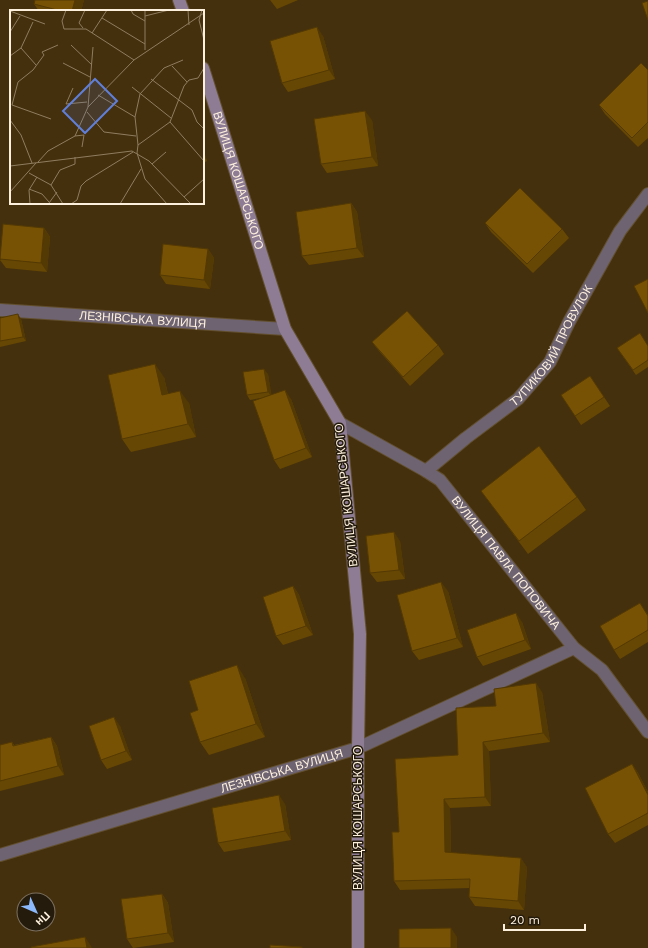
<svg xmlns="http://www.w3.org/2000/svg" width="648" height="948" viewBox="0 0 648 948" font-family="'Work Sans',sans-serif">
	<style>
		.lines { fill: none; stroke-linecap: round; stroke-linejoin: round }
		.lane-casing { stroke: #624f2e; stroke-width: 14 }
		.street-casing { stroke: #624f2e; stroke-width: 14 }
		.secondary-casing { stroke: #624f2e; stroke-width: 14 }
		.lane { stroke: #6e6371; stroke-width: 12 }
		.street { stroke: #6e6371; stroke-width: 12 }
		.secondary { stroke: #8d7c93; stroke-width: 12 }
		.wall { fill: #664703 }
		.shaded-wall { fill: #533903 }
		.building { fill: #775204; stroke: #533903 }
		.labels { text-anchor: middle; stroke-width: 3; stroke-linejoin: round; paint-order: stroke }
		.street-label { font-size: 12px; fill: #fdf0dd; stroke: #241b0c }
		.inset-road { fill: none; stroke: #8f7d60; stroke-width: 1 }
		.view { fill: #607fda; fill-opacity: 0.15; stroke: #607fda; stroke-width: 2 }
		.inset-edge { fill: none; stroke: #fdf0dd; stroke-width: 2 }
	</style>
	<rect width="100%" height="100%" fill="#45300d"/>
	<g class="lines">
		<defs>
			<path id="lane" d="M 358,748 L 574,648"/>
			<g id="street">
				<path id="s1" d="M 0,310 L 285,329"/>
				<path id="s2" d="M 340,423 L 426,471 L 440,480 L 574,648 L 602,670 L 648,732"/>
				<path id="s3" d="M 426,471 L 466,438 L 518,399 L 550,362 L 569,322 L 620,231 L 648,194"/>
				<path id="s4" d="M 0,855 L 358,748"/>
			</g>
			<g id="secondary">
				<path d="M 179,0 L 183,11"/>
				<path id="s5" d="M 203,68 L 285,329 L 340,423 L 360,634 L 358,748 L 358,948"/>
			</g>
		</defs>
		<use href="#lane" class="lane-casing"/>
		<use href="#street" class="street-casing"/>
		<use href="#secondary" class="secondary-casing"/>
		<use href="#lane" class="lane"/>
		<use href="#street" class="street"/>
		<use href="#secondary" class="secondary"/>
	</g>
	<path class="wall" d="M 84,0 L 81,11 L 39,11 L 34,4 Z
		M 270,0 L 298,0 L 277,9 Z
		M 323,36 L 335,79 L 288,92 L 282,83 Z
		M 648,70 L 648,138 L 638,147 L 605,114 L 599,105 Z
		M 372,120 L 378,166 L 327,173 L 321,164 Z
		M 203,149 L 207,161 L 203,163 Z
		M 351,203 L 357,212 L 364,257 L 309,265 L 302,256 Z
		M 485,223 L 562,229 L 569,238 L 533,273 L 491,232 Z
		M 44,228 L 50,237 L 47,272 L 6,268 L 0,260 Z
		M 208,249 L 214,258 L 210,289 L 166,284 L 160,275 Z
		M 0,318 L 21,319 L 26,341 L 0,347 Z
		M 372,342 L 438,345 L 444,354 L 410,386 L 379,351 Z
		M 648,346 L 648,367 L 636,375 L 617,348 Z
		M 268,374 L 271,395 L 291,399 L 312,457 L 280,469 L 274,460 L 261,398 L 250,400 L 247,395 Z
		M 164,377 L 168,394 L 189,403 L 196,437 L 131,452 L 122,439 Z
		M 596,385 L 610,406 L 581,425 L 575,416 Z
		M 481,491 L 577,497 L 586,510 L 528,554 Z
		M 400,541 L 405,579 L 377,582 L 370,573 Z
		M 293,586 L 299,595 L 313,635 L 283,645 L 276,636 Z
		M 448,591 L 463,647 L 419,660 L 412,651 Z
		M 646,612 L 648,615 L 648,642 L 620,659 L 614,650 Z
		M 522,622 L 531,649 L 483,666 L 477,657 Z
		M 245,678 L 265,737 L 209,755 L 200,742 L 198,710 Z
		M 542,692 L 550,742 L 489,751 L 491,806 L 450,808 L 451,853 L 527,867 L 524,910 L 475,906 L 469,897 L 470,888 L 400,890 L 394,881 L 399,832 L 496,706 Z
		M 120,726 L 132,760 L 107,769 L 101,760 Z
		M 51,737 L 57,746 L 64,775 L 0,791 L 0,745 L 12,742 L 14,745 Z
		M 632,764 L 638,773 L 648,792 L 648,825 L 615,843 L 608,834 Z
		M 285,804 L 291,840 L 224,852 L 218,843 Z
		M 162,894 L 168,903 L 174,942 L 133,948 L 127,939 Z"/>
	<path class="shaded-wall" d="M 75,0 L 84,0 L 81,11 L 72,11 Z
		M 317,27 L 323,36 L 335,79 L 329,70 Z
		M 365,111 L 372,120 L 378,166 L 372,157 Z
		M 203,149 L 207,161 L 203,155 Z
		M 351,203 L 357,212 L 364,257 L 357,248 Z
		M 44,228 L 50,237 L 47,272 L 41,263 Z
		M 208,249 L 214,258 L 210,289 L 204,280 Z
		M 18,314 L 21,319 L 26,341 L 23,337 Z
		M 155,364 L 164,377 L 171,408 L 162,395 Z
		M 264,369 L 268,374 L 272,397 L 268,392 Z
		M 285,390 L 291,399 L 312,457 L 306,448 Z
		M 180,391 L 189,403 L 196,437 L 188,424 Z
		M 394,532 L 400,541 L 405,579 L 399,570 Z
		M 441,582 L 448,591 L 463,647 L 457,638 Z
		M 293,586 L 299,595 L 313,635 L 306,626 Z
		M 516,613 L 522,622 L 531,649 L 525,640 Z
		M 237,665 L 245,678 L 265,737 L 256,724 Z
		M 536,683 L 542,692 L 550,742 L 543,733 Z
		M 114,717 L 120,726 L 132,760 L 126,751 Z
		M 51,737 L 57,746 L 64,775 L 58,766 Z
		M 483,742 L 489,751 L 491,806 L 485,797 Z
		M 632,764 L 638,773 L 648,792 L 648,795 Z
		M 279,795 L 285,804 L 291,840 L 285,831 Z
		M 444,799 L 450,808 L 451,861 L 445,852 Z
		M 521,858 L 527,867 L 524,910 L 518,901 Z
		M 162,894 L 168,903 L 174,942 L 168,933 Z
		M 451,928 L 457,937 L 457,948 L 451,948 Z
		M 85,937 L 91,946 L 92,948 L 87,948 Z"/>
	<path class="building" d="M 35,0 L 75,0 L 72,11 L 61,11 L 34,4 Z
		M 648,1 L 648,20 L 642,3 Z
		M 317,27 L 329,70 L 282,83 L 270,41 Z
		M 641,63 L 648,70 L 648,122 L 632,138 L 599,105 Z
		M 365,111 L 372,157 L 321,164 L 314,119 Z
		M 520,188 L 562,229 L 527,264 L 485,223 Z
		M 351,203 L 357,248 L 302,256 L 296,212 Z
		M 3,224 L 44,228 L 41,263 L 0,259 Z
		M 163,244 L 208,249 L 204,280 L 160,275 Z
		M 648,279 L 648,313 L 634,286 Z
		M 407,311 L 438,345 L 403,377 L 372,342 Z
		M 18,314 L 23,337 L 0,341 L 0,318 Z
		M 640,333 L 648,346 L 648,360 L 633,370 L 617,348 Z
		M 155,364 L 162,395 L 180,391 L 188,424 L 122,439 L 108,375 Z
		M 264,369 L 268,392 L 247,395 L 243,372 Z
		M 590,376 L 604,397 L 575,416 L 561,395 Z
		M 285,390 L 306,448 L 274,460 L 253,401 Z
		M 539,446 L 577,497 L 519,541 L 481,491 Z
		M 394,532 L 399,570 L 370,573 L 366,536 Z
		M 441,582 L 457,638 L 412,651 L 397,595 Z
		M 293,586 L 306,626 L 276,636 L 263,597 Z
		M 640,603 L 648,616 L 648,630 L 614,650 L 600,626 Z
		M 516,613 L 525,640 L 477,657 L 467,630 Z
		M 237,665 L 256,724 L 200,742 L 190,713 L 198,710 L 189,681 Z
		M 536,683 L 543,733 L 483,742 L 485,797 L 444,799 L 445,852 L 521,858 L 518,901 L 469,897 L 470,879 L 394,881 L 392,832 L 399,832 L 395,759 L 458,755 L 456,708 L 496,706 L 494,689 Z
		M 114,717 L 126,751 L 101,760 L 89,726 Z
		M 51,737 L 58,766 L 0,781 L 0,745 L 12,742 L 13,746 Z
		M 632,764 L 648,795 L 648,813 L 608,834 L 585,788 Z
		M 279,795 L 285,831 L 218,843 L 212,808 Z
		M 162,894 L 168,933 L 127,939 L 121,899 Z
		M 451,928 L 451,948 L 399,948 L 399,929 Z
		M 85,937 L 87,948 L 31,948 L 31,947 Z
		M 270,945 L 302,947 L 302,948 L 270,948 Z"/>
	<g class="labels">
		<g class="street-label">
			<text dy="4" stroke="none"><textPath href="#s5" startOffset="118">ВУЛИЦЯ КОШАРСЬКОГО</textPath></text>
			<text dy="4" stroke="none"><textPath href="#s1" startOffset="143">ЛЕЗНІВСЬКА ВУЛИЦЯ</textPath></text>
			<text dy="4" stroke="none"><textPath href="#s3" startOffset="180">ТУПИКОВИЙ ПРОВУЛОК</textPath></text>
			<text transform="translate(346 495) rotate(-96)" y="4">ВУЛИЦЯ КОШАРСЬКОГО</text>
			<text dy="4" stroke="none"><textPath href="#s2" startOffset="221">ВУЛИЦЯ ПАВЛА ПОПОВИЧА</textPath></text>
			<text dy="4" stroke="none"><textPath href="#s4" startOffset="294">ЛЕЗНІВСЬКА ВУЛИЦЯ</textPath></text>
			<text transform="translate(358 818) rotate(-90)" y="4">ВУЛИЦЯ КОШАРСЬКОГО</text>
		</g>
	</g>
	<g transform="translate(10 10)">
		<rect width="194" height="194" fill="#45300d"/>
		<path class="inset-road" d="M 56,0 L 52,11 L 54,19 L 76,19 L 124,50M 121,0 L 123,4 L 135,11M 135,0 L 135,40M 178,0 L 179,15M 192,0 L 189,10 L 194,30M 0,1 L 35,14M 135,6 L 159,0M 92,8 L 135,34M 73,18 L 69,13 L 75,0M 0,22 L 10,6M 82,23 L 97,0M 61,35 L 82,55M 11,38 L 26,55M 0,46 L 11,38 L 23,12M 173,50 L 154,58 L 130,84 L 125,107 L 128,135 L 160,112 L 174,76 L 179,70 L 188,68 L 194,58M 53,53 L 80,67M 162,56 L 177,72M 141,69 L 182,100 L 187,112 L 194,119M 122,77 L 161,108M 63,78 L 56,94 L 77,92M 88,85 L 125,107M 2,95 L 8,72 L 23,60 L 34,45 L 32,42 L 48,35M 2,95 L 41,109M 78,97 L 83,37M 77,102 L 94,122 L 126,126M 0,110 L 11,125 L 22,153M 160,112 L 194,151M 65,126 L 74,125 L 72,137M 128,135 L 127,143 L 135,169 L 157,194M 28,152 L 38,141 L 65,126 L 78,97 L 124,50 L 194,3M 142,154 L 156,142M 0,156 L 122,141 L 139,151 L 181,194M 19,163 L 41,175 L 53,194M 41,175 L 50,160 L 65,154 L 65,147M 19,179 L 32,184 L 39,192M 0,182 L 26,153M 174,187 L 194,169M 39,193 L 47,182M 20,194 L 19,180 L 27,167M 61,194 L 67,190 L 71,176 L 76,171 L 123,142M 110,194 L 131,159"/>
		<path class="view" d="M 85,69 L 107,91 L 75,123 L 53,101 Z"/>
		<rect width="194" height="194" class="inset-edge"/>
	</g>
	<g transform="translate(36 912) rotate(135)"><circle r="19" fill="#241b0c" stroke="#7b7060"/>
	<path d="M0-3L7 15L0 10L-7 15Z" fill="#8bb9fc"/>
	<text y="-6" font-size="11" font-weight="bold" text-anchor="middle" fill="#fdf0dd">Пн</text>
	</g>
	<path d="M504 924v6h81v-6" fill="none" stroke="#fdf0dd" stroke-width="2"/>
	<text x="510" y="924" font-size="12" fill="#fdf0dd" stroke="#241b0c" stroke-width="3" paint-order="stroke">20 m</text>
</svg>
